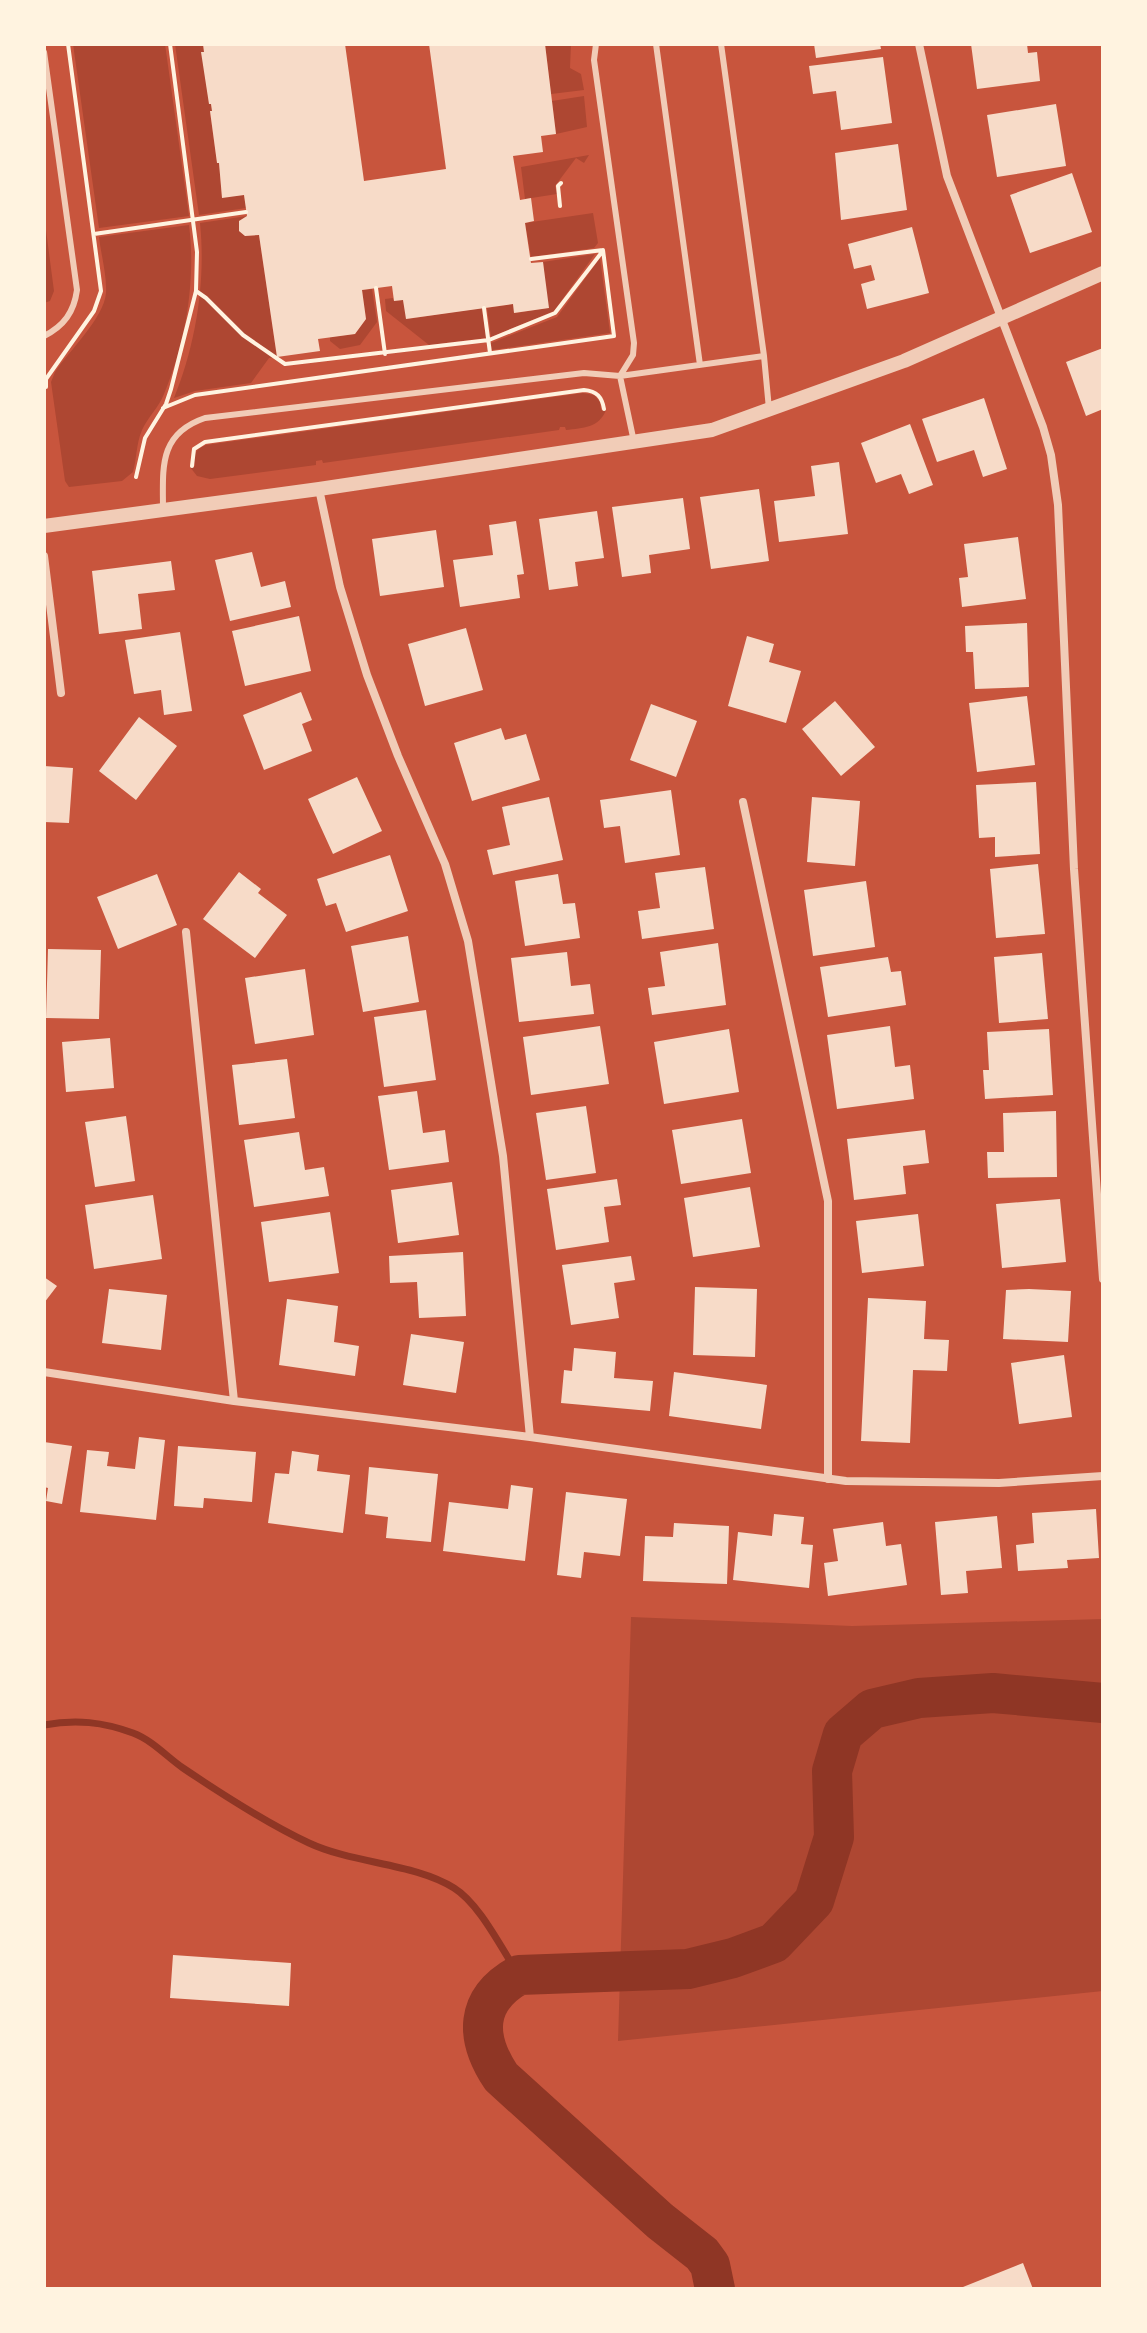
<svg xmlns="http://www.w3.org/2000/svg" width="1147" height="2333" viewBox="0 0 1147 2333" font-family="Inter,sans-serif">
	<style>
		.green { fill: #ae4732 }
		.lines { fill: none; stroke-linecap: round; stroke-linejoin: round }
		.stream { stroke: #8f3625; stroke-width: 7 }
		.river { stroke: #8f3625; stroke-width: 40 }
		.building { fill: #f7dbc8 }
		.path { stroke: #fff3e0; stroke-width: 4 }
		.service { stroke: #f1ccb7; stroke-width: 6 }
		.minor { stroke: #f1ccb7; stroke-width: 8 }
		.tertiary { stroke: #f1ccb7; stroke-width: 14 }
	</style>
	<rect width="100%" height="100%" fill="#c8553d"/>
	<path class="green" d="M 73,44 L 165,44 L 189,216 L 99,228 Z
		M 175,44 L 203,45 L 204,52 L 202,53 L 209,103 L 211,104 L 212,111 L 210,112 L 217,162 L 219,163 L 222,197 L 244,195 L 246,208 L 199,215 Z
		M 545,44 L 571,44 L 570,68 L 581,74 L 584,90 L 551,94 Z
		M 584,96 L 587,127 L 556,134 L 552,101 Z
		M 589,155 L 584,163 L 576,158 L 555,186 L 557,194 L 525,199 L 521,167 Z
		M 593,213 L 598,243 L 594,248 L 531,257 L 525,223 Z
		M 44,215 L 54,291 L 50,301 L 44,303 Z
		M 247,216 L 239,221 L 239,231 L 245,236 L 259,235 L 277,357 L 269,358 L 251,383 L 195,391 L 174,398 C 196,344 206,281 200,223 Z
		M 189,225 C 196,280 186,342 164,394 C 159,407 148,417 142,430 C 136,444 137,458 133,472 L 122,481 L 69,487 L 65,481 L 51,382 L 55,372 C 69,351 104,318 106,293 C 107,275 101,255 99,237 Z
		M 595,254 L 554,311 L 491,337 L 487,308 L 513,304 L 515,313 L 548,308 L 543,262 Z
		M 600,258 L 610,333 L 492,350 L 491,343 L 557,317 Z
		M 372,289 L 377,322 L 360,345 L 340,349 L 330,341 L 330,337 L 355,334 L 366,319 L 362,290 Z
		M 393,298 L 394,301 L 403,300 L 407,319 L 482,308 L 486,338 L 429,345 L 386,311 L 385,299 Z
		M 583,393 L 594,395 L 600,402 L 601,410 L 606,410 C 599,428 583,428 566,430 L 565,427 L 560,427 L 559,430 L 323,463 L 322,460 L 316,461 L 316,465 L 210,479 L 197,476 L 190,467 L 195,466 C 192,455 196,449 206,445 Z
		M 631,1617 L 852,1626 L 1103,1619 L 1103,1991 L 618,2041 Z"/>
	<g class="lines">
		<path class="stream" d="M 44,1725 C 76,1719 103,1722 133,1733 C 152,1740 167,1757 183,1768 C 223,1795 266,1823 309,1843 C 354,1864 414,1863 454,1888 C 480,1904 502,1950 519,1975"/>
		<path class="river" d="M 715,2289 L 710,2265 L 702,2254 L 660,2221 L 501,2077 C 475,2038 474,2000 519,1975 L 688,1969 L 733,1958 L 774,1943 L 814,1901 L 834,1837 L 832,1771 L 843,1734 L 872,1709 L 919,1698 L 993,1693 L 1103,1703"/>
	</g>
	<path class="building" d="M 203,44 L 345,44 L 364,181 L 446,169 L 429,44 L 545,44 L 556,134 L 541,136 L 543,152 L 513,156 L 520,200 L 531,198 L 534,221 L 525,223 L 531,263 L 543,262 L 549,308 L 514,313 L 513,304 L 406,319 L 403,300 L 394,301 L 392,286 L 362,290 L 366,319 L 355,334 L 318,339 L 320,351 L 277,357 L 259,235 L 245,236 L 239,231 L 239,221 L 247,216 L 244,195 L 222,198 L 219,163 L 217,163 L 210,111 L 212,111 L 211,104 L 209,104 L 201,52 L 204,52 Z
		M 814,44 L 880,44 L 881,49 L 816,58 Z
		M 971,44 L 1027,44 L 1028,53 L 1037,52 L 1040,81 L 977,89 Z
		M 883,57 L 892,123 L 841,130 L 836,91 L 813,94 L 809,66 Z
		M 1056,104 L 1066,166 L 997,177 L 987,115 Z
		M 898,144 L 907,210 L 841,220 L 835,153 Z
		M 1072,173 L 1092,232 L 1030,253 L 1010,195 Z
		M 912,227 L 929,293 L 867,309 L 861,284 L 875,280 L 871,265 L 854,269 L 848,244 Z
		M 1103,348 L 1103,409 L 1086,416 L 1066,362 Z
		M 984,398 L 1007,469 L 983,477 L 974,450 L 937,462 L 922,419 Z
		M 910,424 L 933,485 L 909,494 L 901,474 L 876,483 L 861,443 Z
		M 839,462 L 848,534 L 779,542 L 774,501 L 815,496 L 811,466 Z
		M 759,489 L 769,561 L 711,569 L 700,497 Z
		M 683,498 L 690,549 L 649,555 L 651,573 L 622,577 L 612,507 Z
		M 597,511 L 604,558 L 575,562 L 578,586 L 549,590 L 539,519 Z
		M 516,521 L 524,574 L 517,575 L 520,598 L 460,607 L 453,560 L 493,555 L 489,525 Z
		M 436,530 L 444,587 L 380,596 L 372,539 Z
		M 1018,537 L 1026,599 L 962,607 L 959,578 L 968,577 L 964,544 Z
		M 252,552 L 261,587 L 285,581 L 291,607 L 230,621 L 215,560 Z
		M 171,561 L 175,590 L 138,594 L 142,629 L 99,634 L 92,571 Z
		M 299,616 L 311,671 L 245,686 L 232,631 Z
		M 1027,623 L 1029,687 L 975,689 L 973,652 L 966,652 L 965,626 Z
		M 466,628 L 483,690 L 425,706 L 408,644 Z
		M 180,632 L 192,711 L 164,715 L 161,690 L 134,694 L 125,640 Z
		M 747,636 L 774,644 L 769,662 L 801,671 L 786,723 L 728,706 Z
		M 301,692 L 312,720 L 302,724 L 312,751 L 264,770 L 243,715 Z
		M 1027,696 L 1035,765 L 977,772 L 969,703 Z
		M 835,701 L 875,747 L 841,776 L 802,729 Z
		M 651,704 L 697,721 L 676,777 L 630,760 Z
		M 139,717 L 177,746 L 136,800 L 99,771 Z
		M 501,728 L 505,740 L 526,734 L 540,780 L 472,801 L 454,743 Z
		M 44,766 L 73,768 L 69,823 L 44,822 Z
		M 357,777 L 382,831 L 333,854 L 308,799 Z
		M 1036,782 L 1040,854 L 995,857 L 995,837 L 979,838 L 976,785 Z
		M 671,790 L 680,855 L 625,863 L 620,826 L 604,828 L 600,800 Z
		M 549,797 L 563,860 L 493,875 L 487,850 L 510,845 L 502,807 Z
		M 812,797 L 860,801 L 855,866 L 807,862 Z
		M 390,855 L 408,911 L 346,932 L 336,903 L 326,906 L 317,879 Z
		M 1038,864 L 1045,934 L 996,938 L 990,869 Z
		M 705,867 L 714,929 L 642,939 L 638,911 L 660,908 L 655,873 Z
		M 239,872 L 261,889 L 258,893 L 287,915 L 255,958 L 203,919 Z
		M 157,874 L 177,925 L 118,949 L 97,897 Z
		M 558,874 L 563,904 L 575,903 L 580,938 L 525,946 L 515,881 Z
		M 866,881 L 875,947 L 813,956 L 804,890 Z
		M 408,936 L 419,1002 L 363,1012 L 351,946 Z
		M 718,943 L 726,1005 L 652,1015 L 648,988 L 665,986 L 660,952 Z
		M 48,949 L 101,950 L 99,1019 L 46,1018 Z
		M 567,952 L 571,986 L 590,984 L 594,1014 L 519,1022 L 511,958 Z
		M 1042,953 L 1048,1019 L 999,1023 L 994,957 Z
		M 888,957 L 891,972 L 901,971 L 906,1005 L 828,1017 L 820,967 Z
		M 305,969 L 314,1035 L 255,1044 L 245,978 Z
		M 426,1010 L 436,1080 L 384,1087 L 374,1017 Z
		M 600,1026 L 609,1084 L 531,1095 L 523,1037 Z
		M 890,1026 L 895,1067 L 910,1065 L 914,1099 L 837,1109 L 827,1035 Z
		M 729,1029 L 739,1092 L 664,1104 L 654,1042 Z
		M 1049,1029 L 1053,1095 L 985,1099 L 983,1070 L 989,1070 L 987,1032 Z
		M 110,1038 L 114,1088 L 66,1092 L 62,1042 Z
		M 287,1059 L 295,1118 L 239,1125 L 232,1065 Z
		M 417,1091 L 423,1133 L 445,1130 L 449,1162 L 389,1170 L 378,1096 Z
		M 586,1106 L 596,1173 L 546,1180 L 536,1113 Z
		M 1056,1111 L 1057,1177 L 988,1178 L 987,1152 L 1004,1152 L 1003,1113 Z
		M 126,1116 L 135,1181 L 95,1187 L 85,1122 Z
		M 742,1119 L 751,1173 L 681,1184 L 672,1130 Z
		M 925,1130 L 929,1163 L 903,1166 L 906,1194 L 854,1200 L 847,1139 Z
		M 299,1132 L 305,1170 L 324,1167 L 329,1196 L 254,1207 L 244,1140 Z
		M 617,1179 L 621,1205 L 604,1207 L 609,1242 L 556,1250 L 547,1189 Z
		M 452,1182 L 459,1235 L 398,1243 L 391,1190 Z
		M 750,1187 L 760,1247 L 693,1257 L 684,1198 Z
		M 153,1195 L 162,1259 L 94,1269 L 85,1205 Z
		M 1060,1199 L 1066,1262 L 1002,1268 L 996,1204 Z
		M 330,1212 L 339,1273 L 269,1282 L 261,1222 Z
		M 918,1214 L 924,1266 L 862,1273 L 856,1221 Z
		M 463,1252 L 466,1316 L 419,1318 L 417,1282 L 390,1283 L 389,1256 Z
		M 631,1256 L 635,1280 L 614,1283 L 619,1318 L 571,1325 L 562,1265 Z
		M 44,1277 L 57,1286 L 44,1303 Z
		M 695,1287 L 757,1289 L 755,1357 L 693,1355 Z
		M 109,1289 L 167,1295 L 161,1350 L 102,1343 Z
		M 1029,1289 L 1071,1291 L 1068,1342 L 1003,1339 L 1006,1290 Z
		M 868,1298 L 926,1301 L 924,1339 L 949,1340 L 947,1371 L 913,1370 L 910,1443 L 861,1441 Z
		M 287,1299 L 338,1306 L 334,1342 L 359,1346 L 355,1376 L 279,1365 Z
		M 411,1334 L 464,1342 L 456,1393 L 403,1385 Z
		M 574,1348 L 616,1352 L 614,1378 L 653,1381 L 650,1411 L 561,1403 L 564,1370 L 572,1371 Z
		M 1064,1355 L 1072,1417 L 1019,1424 L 1011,1363 Z
		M 674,1372 L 767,1385 L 761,1429 L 669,1416 Z
		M 139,1437 L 165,1440 L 156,1520 L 80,1512 L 87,1450 L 109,1452 L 107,1466 L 135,1469 Z
		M 44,1442 L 72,1446 L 62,1504 L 46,1501 L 48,1488 L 44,1487 Z
		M 178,1446 L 256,1452 L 252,1502 L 204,1498 L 203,1508 L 174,1506 Z
		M 292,1451 L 319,1455 L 317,1471 L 350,1475 L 343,1533 L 268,1523 L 275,1473 L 289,1474 Z
		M 369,1467 L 438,1474 L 431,1542 L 386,1538 L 388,1517 L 365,1514 Z
		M 511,1485 L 533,1488 L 525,1561 L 443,1551 L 449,1502 L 508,1509 Z
		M 566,1492 L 627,1499 L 620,1556 L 584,1552 L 581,1578 L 557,1575 Z
		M 1096,1509 L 1099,1558 L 1067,1560 L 1068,1568 L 1018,1571 L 1016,1545 L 1034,1543 L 1032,1513 Z
		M 774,1514 L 804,1517 L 801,1544 L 813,1545 L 809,1588 L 733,1580 L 738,1532 L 772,1536 Z
		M 997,1516 L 1002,1568 L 966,1571 L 968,1593 L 941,1595 L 935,1522 Z
		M 883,1522 L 886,1546 L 901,1544 L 907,1585 L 828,1596 L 824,1563 L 838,1561 L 833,1529 Z
		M 674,1523 L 729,1526 L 727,1584 L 643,1581 L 645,1536 L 673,1537 Z
		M 173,1955 L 291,1963 L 289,2006 L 170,1998 Z
		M 1023,2263 L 1033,2289 L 958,2289 Z"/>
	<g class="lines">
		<path class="path" d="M 560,206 L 558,186 L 561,183
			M 94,234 L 246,212
			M 531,259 L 603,250
			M 376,288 L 385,354
			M 196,291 L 206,298 L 243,335 L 285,364 L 489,340 L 555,313 L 602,252
			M 484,308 L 490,353
			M 46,387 L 46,379 L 94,311 L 101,291 L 68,44
			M 163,408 L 195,395 L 614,336 L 603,250
			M 192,466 L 194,449 L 205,442 L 584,390 C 597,391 602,397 604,409
			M 136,477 L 145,438 L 166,404 L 171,389 L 196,291 L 197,252 L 170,44"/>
		<path class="service" d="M 596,44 L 594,60 L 634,343 L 633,355 L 620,376
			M 656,44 L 700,365
			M 721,44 L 764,356 L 769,409
			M 44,52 L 77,290 C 74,312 64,326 44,336
			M 620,376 L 634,442
			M 163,510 C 163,468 158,434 205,418 L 584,373 L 620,376 L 764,356"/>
		<path class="minor" d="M 919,44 L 947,176 L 1043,427 L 1051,455 L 1058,505 L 1074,869 L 1103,1279
			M 319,489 L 340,587 L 367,675 L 398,756 L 445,864 L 468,941 L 503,1156 L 530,1437
			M 44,556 L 61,693
			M 743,802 L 828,1201 L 828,1479
			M 186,932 L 234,1401
			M 44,1372 L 234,1401 L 530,1437 L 846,1481 L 999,1483 L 1103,1476"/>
		<path class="tertiary" d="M 44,526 L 319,489 L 712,430 L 904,361 L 1103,273"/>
	</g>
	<rect width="1147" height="2333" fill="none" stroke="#fff3e0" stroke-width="92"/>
</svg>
